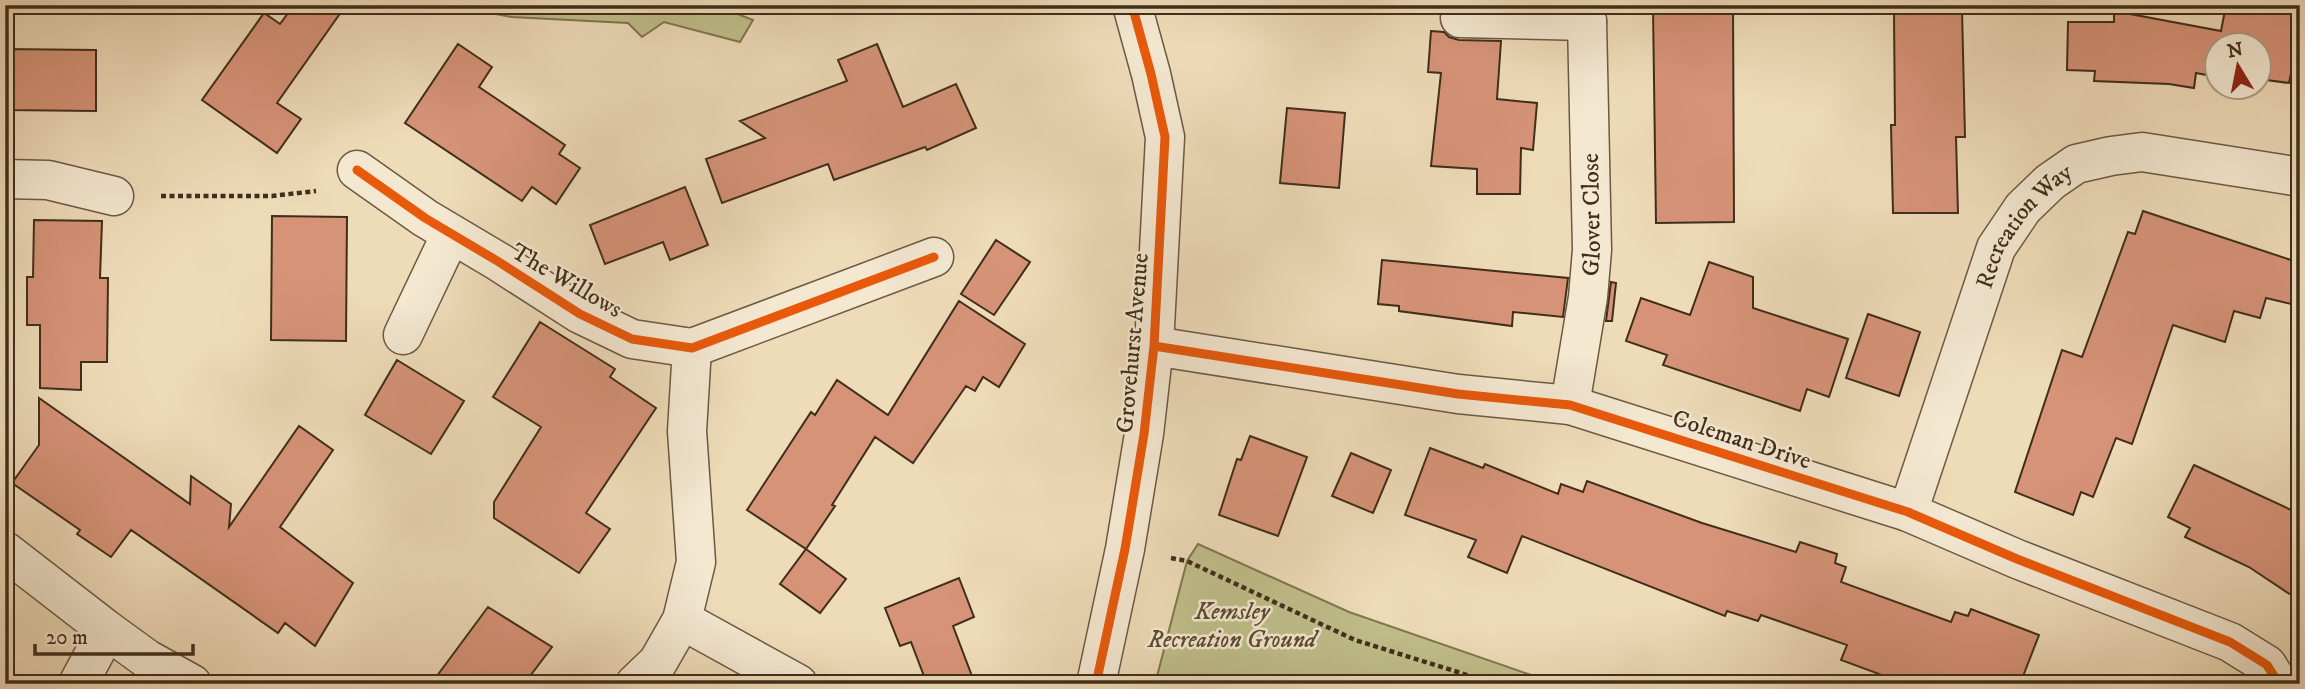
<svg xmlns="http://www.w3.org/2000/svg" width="2305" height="689" viewBox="0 0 2305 689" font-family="'IM FELL DW Pica',serif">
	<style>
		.green { fill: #bfbe8a; stroke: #807652; stroke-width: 2 }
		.building { fill: #d69378; stroke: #402e1b; stroke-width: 2 }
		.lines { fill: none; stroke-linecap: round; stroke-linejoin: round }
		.street-casing { stroke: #6c5942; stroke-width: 41 }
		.path { stroke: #402e1b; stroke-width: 4.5; stroke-dasharray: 5 3.5; stroke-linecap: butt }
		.street { stroke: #f4e8d1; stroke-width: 38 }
		.cycleway-casing { stroke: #f4e8d1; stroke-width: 13 }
		.cycleway { stroke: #e8590c; stroke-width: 9 }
		.labels { text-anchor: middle; stroke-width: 5; stroke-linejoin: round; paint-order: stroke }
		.street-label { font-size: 24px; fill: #402e1b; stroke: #f4e8d1 }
		.park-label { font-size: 24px; font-style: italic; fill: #594b31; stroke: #f4e8d1 }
	</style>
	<rect width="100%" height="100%" fill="#eedbb8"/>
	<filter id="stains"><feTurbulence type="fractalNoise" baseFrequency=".00286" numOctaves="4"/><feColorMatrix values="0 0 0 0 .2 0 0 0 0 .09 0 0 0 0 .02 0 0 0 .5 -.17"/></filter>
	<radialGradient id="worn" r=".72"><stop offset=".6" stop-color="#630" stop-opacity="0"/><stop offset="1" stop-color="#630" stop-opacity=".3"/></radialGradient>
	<path class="green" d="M 8,5 L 108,5 L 26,14 Z
		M 448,5 L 715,5 L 753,20 L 740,42 L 664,22 L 642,37 L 628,23 L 511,17 Z
		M 1198,544 L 1349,612 L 1557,684 L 1155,684 L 1187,561 Z"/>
	<path class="building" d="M 294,5 L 346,5 L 277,103 L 301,119 L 277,153 L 202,100 L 264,13 L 280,24 Z
		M 1681,5 L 1733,5 L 1734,222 L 1656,223 L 1653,8 L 1681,7 Z
		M 2226,5 L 2300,5 L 2300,75 L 2291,73 L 2289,83 L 2259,79 L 2259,46 L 2217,46 L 2217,77 L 2196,73 L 2194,88 L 2169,84 L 2094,81 L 2095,71 L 2067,70 L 2068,22 L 2114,22 L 2114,11 L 2221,31 Z
		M 1962,9 L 1965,137 L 1956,137 L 1958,213 L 1893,213 L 1891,125 L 1895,125 L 1894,14 L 1913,14 L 1913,10 Z
		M 1431,31 L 1444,32 L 1449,37 L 1459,40 L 1501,41 L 1497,99 L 1537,103 L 1533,150 L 1521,148 L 1520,194 L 1477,194 L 1477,169 L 1431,166 L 1441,73 L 1428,72 Z
		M 458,44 L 492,67 L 479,87 L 565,145 L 559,154 L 580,168 L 556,204 L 532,187 L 522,201 L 405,123 Z
		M 877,44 L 903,107 L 956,84 L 976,128 L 927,150 L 925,147 L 834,180 L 828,164 L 722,203 L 706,159 L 765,138 L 740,121 L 847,81 L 838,60 Z
		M 5,49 L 96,50 L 96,111 L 5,110 Z
		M 1287,108 L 1345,113 L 1339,188 L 1280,183 Z
		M 685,187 L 708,245 L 670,260 L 663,242 L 605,264 L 590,225 Z
		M 2143,211 L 2300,263 L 2300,306 L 2266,298 L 2260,318 L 2234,311 L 2225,342 L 2173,325 L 2132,444 L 2116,438 L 2093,497 L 2081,492 L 2073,515 L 2015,492 L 2062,350 L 2082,357 L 2128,232 L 2135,234 Z
		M 272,216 L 347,217 L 346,341 L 271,340 Z
		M 34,220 L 102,221 L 100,278 L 108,278 L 107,362 L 81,362 L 81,390 L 40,388 L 40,325 L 27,325 L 27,277 L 33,277 Z
		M 996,240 L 1030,262 L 994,315 L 961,294 Z
		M 1382,260 L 1568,278 L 1563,317 L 1513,312 L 1512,326 L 1399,311 L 1399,306 L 1378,304 Z
		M 1709,262 L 1753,277 L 1753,308 L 1848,339 L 1829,397 L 1807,389 L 1800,411 L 1663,365 L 1667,355 L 1626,341 L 1641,298 L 1690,315 Z
		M 1611,282 L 1616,283 L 1612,321 L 1606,321 Z
		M 959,301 L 1025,344 L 999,387 L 983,377 L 975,391 L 966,386 L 913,463 L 875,437 L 832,505 L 835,506 L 806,549 L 747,510 L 811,412 L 815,415 L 837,380 L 888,415 Z
		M 1868,314 L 1920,332 L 1899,396 L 1846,378 Z
		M 540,322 L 615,369 L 610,377 L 656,408 L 586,513 L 610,529 L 579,573 L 494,518 L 494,502 L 541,427 L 493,397 Z
		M 397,360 L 464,401 L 431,454 L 365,415 Z
		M 39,398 L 190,504 L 191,476 L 231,504 L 229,527 L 299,426 L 333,450 L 280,527 L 353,583 L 315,646 L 285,623 L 278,633 L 131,530 L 111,557 L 77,534 L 80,530 L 12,483 L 39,445 Z
		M 1250,436 L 1307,457 L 1278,536 L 1219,515 L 1237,459 L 1241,460 Z
		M 1430,448 L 1483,468 L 1485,464 L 1558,494 L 1561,484 L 1583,492 L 1587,481 L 1702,523 L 1796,552 L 1800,542 L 1837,554 L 1835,563 L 1846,567 L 1841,582 L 1951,622 L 1955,612 L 1968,616 L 1971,609 L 2039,635 L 2020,684 L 1906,684 L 1841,660 L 1847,645 L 1761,615 L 1758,621 L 1727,611 L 1725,616 L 1522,536 L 1507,573 L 1468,557 L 1476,540 L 1405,515 Z
		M 1351,453 L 1391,470 L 1373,513 L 1332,496 Z
		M 2194,465 L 2300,514 L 2300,601 L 2249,567 L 2185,537 L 2190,528 L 2168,517 Z
		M 806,549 L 846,579 L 820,613 L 780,584 Z
		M 959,578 L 974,617 L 953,626 L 975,684 L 927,684 L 911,642 L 900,646 L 885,608 Z
		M 488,607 L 552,647 L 524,684 L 431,684 Z"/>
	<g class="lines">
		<defs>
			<g id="street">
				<path d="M 1460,18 L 1587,21"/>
				<path d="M 357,170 L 425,218 L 499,262 L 580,314 L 632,339 L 692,348 L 934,257"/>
				<path d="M 5,179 L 48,180 L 114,196"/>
				<path d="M 403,335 L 451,234"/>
				<path d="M 1154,346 L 1458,394 L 1570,405 L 1908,512 L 2017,559 L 2230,642 L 2267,665 L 2279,684"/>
				<path id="s1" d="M 1570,405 L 1588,297 L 1592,250 L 1587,21 L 1584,5"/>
				<path id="s2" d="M 1908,512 L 1996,248 L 2023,208 L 2050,182 L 2076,164 L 2111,156 L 2142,152 L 2300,177"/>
				<path d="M 5,551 L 107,630 L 147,659 L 192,684"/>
				<path d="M 682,620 L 798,684"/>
				<path d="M 78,684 L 107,630"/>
				<path d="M 635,684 L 658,662 L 682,620 L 696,562 L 687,431 L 692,348"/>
				<path d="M 1096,684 L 1125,549 L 1144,434 L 1154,346 L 1165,137 L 1151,74 L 1132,5"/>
			</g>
		</defs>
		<use href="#street" class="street-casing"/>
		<path class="path" d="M 161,196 L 272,196 L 316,191
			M 1171,558 L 1187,561 L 1355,640 L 1496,684"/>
		<use href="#street" class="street"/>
		<defs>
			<path id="cycleway" d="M 357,170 L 425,218 L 499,262 L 580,314 L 632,339 L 692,348 L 934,257
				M 1154,346 L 1458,394 L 1570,405 L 1908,512 L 2017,559 L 2230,642 L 2267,665 L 2279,684
				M 1096,684 L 1125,549 L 1144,434 L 1154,346 L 1165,137 L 1151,74 L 1132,5"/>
		</defs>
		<use href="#cycleway" class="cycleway-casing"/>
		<use href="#cycleway" class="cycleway"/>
	</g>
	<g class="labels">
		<g class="street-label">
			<text dy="8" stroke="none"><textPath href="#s1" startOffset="192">Glover Close</textPath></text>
			<text dy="8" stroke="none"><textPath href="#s2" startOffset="312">Recreation Way</textPath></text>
			<text transform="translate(567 280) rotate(30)" y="8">The Willows</text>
			<text transform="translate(1132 343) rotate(-85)" y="8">Grovehurst Avenue</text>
			<text transform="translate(1742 439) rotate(18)" y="8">Coleman Drive</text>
		</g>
		<g class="park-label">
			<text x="1232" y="619">Kemsley<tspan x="1232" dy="28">Recreation Ground</tspan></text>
		</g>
	</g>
	<rect width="2305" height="689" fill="none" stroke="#eedbb8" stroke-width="28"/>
	<rect x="7" y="7" width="2291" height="675" fill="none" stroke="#402e1b" stroke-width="3.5"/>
	<rect x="14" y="14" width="2277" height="661" fill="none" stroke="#402e1b" stroke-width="2"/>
	<g transform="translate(2238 66) rotate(350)"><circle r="33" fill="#f4e8d1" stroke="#ac9e88" stroke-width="2"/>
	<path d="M0-5L12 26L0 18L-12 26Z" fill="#8f2418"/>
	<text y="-10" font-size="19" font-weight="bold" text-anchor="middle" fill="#402e1b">N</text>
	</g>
	<path d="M35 644v10h158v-10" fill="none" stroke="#402e1b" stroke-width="3.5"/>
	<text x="46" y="644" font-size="21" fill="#402e1b" stroke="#f4e8d1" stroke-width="5" paint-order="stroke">20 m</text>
	<rect width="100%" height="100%" filter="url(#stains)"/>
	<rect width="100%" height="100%" fill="url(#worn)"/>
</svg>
